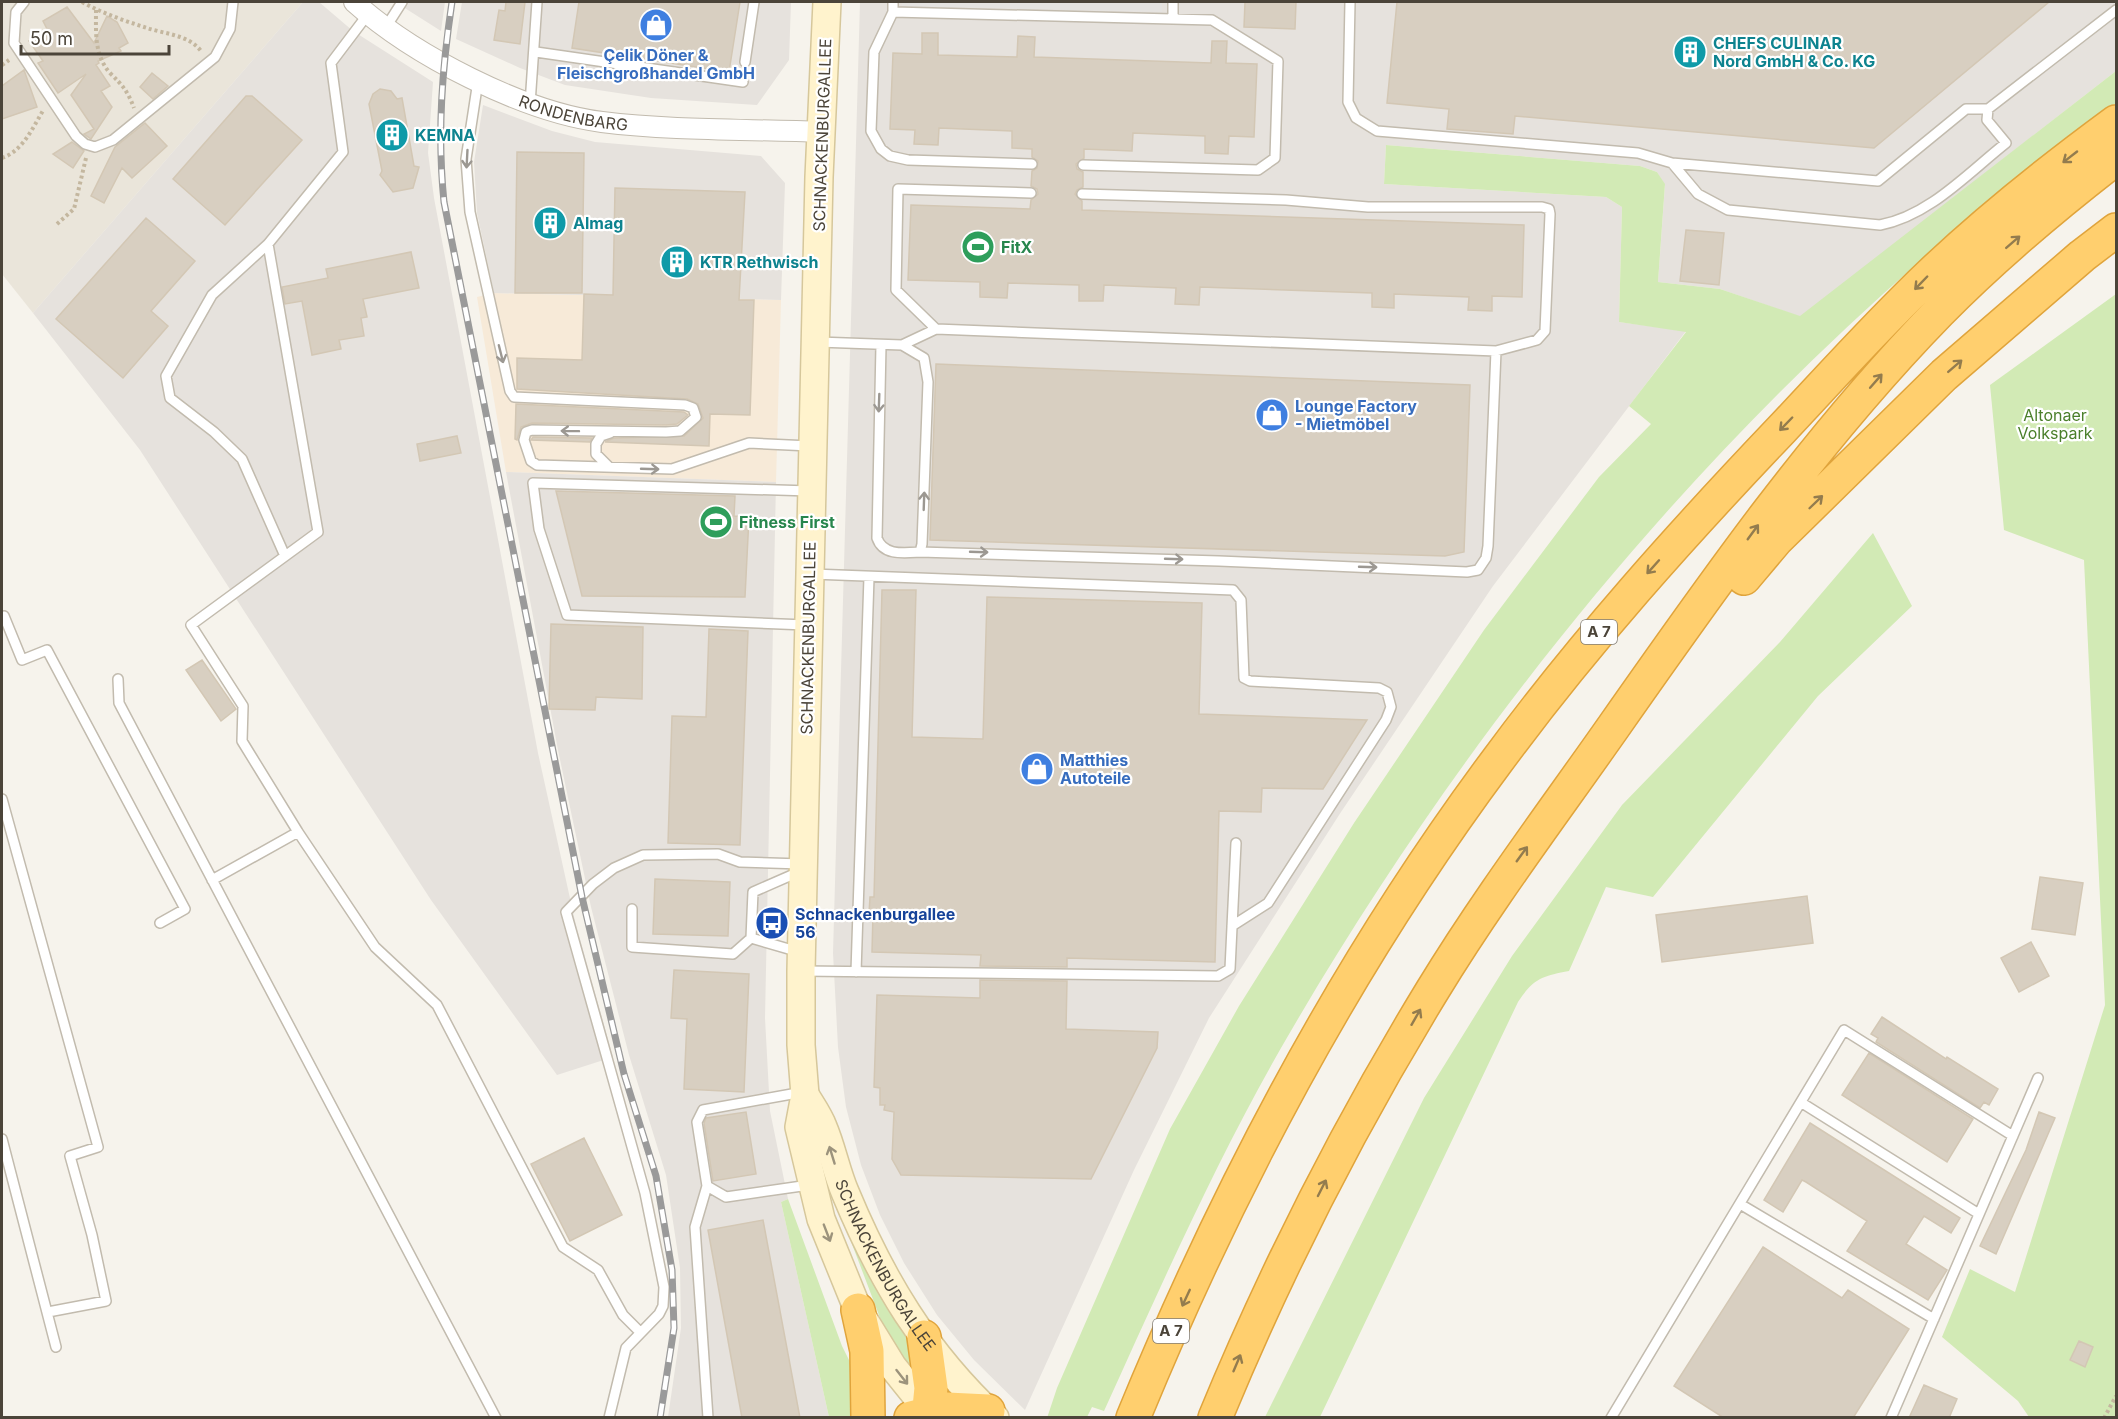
<svg xmlns="http://www.w3.org/2000/svg" width="2118" height="1419" viewBox="0 0 2118 1419" font-family="Inter,sans-serif">
	<style>
		.residential { fill: #eae5da }
		.commercial { fill: #f7ead8 }
		.industrial { fill: #e6e2dd }
		.green { fill: #d2eab5 }
		.parking { fill: #e5e3e0 }
		.building { fill: #d8cfc1; stroke: #d3c7b4; stroke-width: 1.5 }
		.lines { fill: none; stroke-linecap: round; stroke-linejoin: round }
		.lane-casing { stroke: #c2bbae; stroke-width: 12 }
		.street-casing { stroke: #c2bbae; stroke-width: 22 }
		.secondary-casing { stroke: #d6c79b; stroke-width: 30 }
		.highway-casing { stroke: #e0a43c; stroke-width: 36 }
		.path { stroke: #c4b79f; stroke-width: 4; stroke-dasharray: 3 3; stroke-linecap: butt }
		.lane { stroke: #fff; stroke-width: 9 }
		.street { stroke: #fff; stroke-width: 20 }
		.secondary { stroke: #fff3cd; stroke-width: 27 }
		.highway { stroke: #ffcf6e; stroke-width: 33 }
		.rail-casing { stroke: #9a9a9a; stroke-width: 7 }
		.rail { stroke: #fff; stroke-width: 4.5; stroke-dasharray: 14; stroke-linecap: butt }
		.oneway { stroke: #937c4e }
		.oneway2 { stroke: #9c9892 }
		.oneway3 { stroke: #9c937c }
		.labels { text-anchor: middle; stroke-width: 4.5; stroke-linejoin: round; paint-order: stroke }
		.shield { fill: #fff; stroke: #817c74; stroke-width: 1.5 }
		.shield-label { font-size: 15px; font-weight: bold; fill: #4b4439 }
		.culture-label { font-size: 16px; font-weight: bold; fill: #0d838f; stroke: #fff; text-anchor: start }
		.shop-label { font-size: 16px; font-weight: bold; fill: #366cbe; stroke: #fff; text-anchor: start }
		.street-label { font-size: 16px; fill: #4b4439; stroke: #fff }
		.leisure-label { font-size: 16px; font-weight: bold; fill: #27864d; stroke: #fff; text-anchor: start }
		.park-label { font-size: 16px; fill: #4a7f2a; stroke: #fff }
		.transit-label { font-size: 16px; font-weight: bold; fill: #164399; stroke: #fff; text-anchor: start }
	</style>
	<rect width="100%" height="100%" fill="#f6f3ec"/>
	<path class="residential" d="M 2,2 L 303,2 L 33,313 L 2,274 Z"/>
	<path class="commercial" d="M 494,293 L 781,300 L 776,482 L 506,472 L 477,297 Z"/>
	<path class="industrial" d="M 303,2 L 319,2 L 353,31 L 433,82 L 428,153 L 434,198 L 538,753 L 575,921 L 613,1057 L 557,1075 L 431,900 L 140,450 L 33,313 Z
		M 396,2 L 445,2 L 441,31 L 400,5 Z
		M 462,2 L 791,2 L 789,60 L 757,105 L 651,98 L 565,85 L 520,68 L 456,39 Z
		M 860,2 L 2116,2 L 2116,71 L 1801,317 L 1720,289 L 1658,282 L 1665,185 L 1657,172 L 1640,166 L 1386,145 L 1384,184 L 1606,197 L 1622,207 L 1619,322 L 1686,331 L 1493,586 L 1341,812 L 1209,1018 L 1134,1170 L 1025,1410 L 974,1360 L 937,1315 L 904,1263 L 880,1215 L 861,1165 L 846,1107 L 838,1047 L 833,953 Z
		M 483,105 L 552,131 L 595,142 L 761,156 L 785,183 L 781,300 L 494,293 L 477,213 L 474,162 Z
		M 506,472 L 776,482 L 765,1018 L 770,1111 L 788,1199 L 781,1202 L 829,1417 L 668,1417 L 681,1328 L 680,1268 L 666,1175 L 629,1055 L 591,907 L 558,750 Z"/>
	<path class="green" d="M 2116,71 L 2116,103 C 2048,151 1983,206 1920,261 C 1663,486 1451,753 1281,1048 C 1214,1165 1160,1288 1104,1411 L 1092,1407 L 1087,1417 L 1047,1418 L 1057,1388 L 1170,1129 L 1239,1006 L 1354,823 L 1484,630 L 1599,477 L 1651,424 L 1629,406 L 1686,332 L 1619,322 L 1622,207 L 1606,197 L 1384,184 L 1386,145 L 1640,166 L 1657,172 L 1665,184 L 1658,282 L 1720,289 L 1800,316 Z
		M 2116,294 L 2116,1417 L 2029,1417 L 2018,1401 L 1942,1337 L 1970,1269 L 2015,1292 L 2105,1005 L 2084,560 L 2004,530 L 1990,385 Z
		M 1873,533 L 1912,606 L 1818,696 L 1653,897 L 1606,887 L 1569,971 C 1542,976 1533,979 1518,1002 L 1320,1417 L 1265,1417 L 1424,1098 L 1512,956 L 1622,805 L 1780,642 Z
		M 788,1199 L 842,1346 L 854,1370 L 855,1417 L 829,1417 L 781,1202 Z
		M 844,1223 C 853,1243 862,1264 873,1283 C 889,1310 921,1345 918,1378 L 904,1361 L 882,1323 Z"/>
	<path class="parking" d="M 902,2 L 1162,2 L 1162,12 L 902,6 Z"/>
	<path class="building" d="M 506,2 L 525,2 L 520,44 L 494,40 L 499,10 L 505,11 Z
		M 579,2 L 740,2 L 729,72 L 572,48 Z
		M 1245,2 L 1296,2 L 1295,29 L 1244,27 Z
		M 1397,2 L 2049,2 L 1874,148 L 1515,116 L 1513,134 L 1447,129 L 1449,109 L 1387,103 Z
		M 67,7 L 94,43 L 107,16 L 117,22 L 128,43 L 119,48 L 121,51 L 98,61 L 99,63 L 96,65 L 110,86 L 101,91 L 112,107 L 91,139 L 84,134 L 94,129 L 71,95 L 86,74 L 58,93 L 38,63 L 43,61 L 29,41 L 47,29 L 43,21 Z
		M 922,33 L 938,33 L 938,55 L 1017,57 L 1018,36 L 1035,37 L 1034,57 L 1211,63 L 1212,41 L 1227,41 L 1226,63 L 1257,64 L 1254,137 L 1229,136 L 1228,154 L 1205,153 L 1205,136 L 1133,133 L 1132,151 L 1084,149 L 1084,158 L 1076,164 L 1077,169 L 1083,172 L 1083,187 L 1077,190 L 1075,194 L 1082,201 L 1082,210 L 1524,225 L 1522,297 L 1492,296 L 1492,311 L 1468,310 L 1469,297 L 1394,294 L 1394,308 L 1372,307 L 1372,293 L 1200,287 L 1199,305 L 1175,304 L 1176,288 L 1104,285 L 1103,301 L 1079,301 L 1079,285 L 1008,283 L 1007,298 L 980,297 L 980,282 L 908,280 L 911,205 L 1030,209 L 1031,200 L 1038,194 L 1037,189 L 1031,186 L 1032,171 L 1037,168 L 1038,161 L 1032,157 L 1032,149 L 1012,148 L 1012,131 L 939,128 L 938,145 L 914,144 L 915,130 L 890,129 L 893,53 L 922,54 Z
		M 24,70 L 37,107 L 2,119 L 2,86 Z
		M 152,73 L 168,86 L 153,99 L 140,87 Z
		M 380,89 L 391,91 L 397,99 L 402,98 L 414,166 L 419,167 L 413,188 L 393,192 L 380,175 L 382,171 L 369,104 L 373,94 Z
		M 246,96 L 252,96 L 302,140 L 225,225 L 173,179 Z
		M 145,123 L 167,146 L 132,178 L 122,168 L 104,203 L 91,196 L 115,147 Z
		M 72,142 L 84,151 L 73,168 L 53,154 Z
		M 517,152 L 584,153 L 582,293 L 515,293 Z
		M 615,188 L 745,192 L 739,300 L 754,300 L 750,415 L 710,414 L 709,446 L 605,442 L 614,438 L 684,436 L 703,418 L 698,404 L 687,399 L 517,389 L 517,358 L 582,360 L 584,294 L 613,295 Z
		M 146,218 L 195,261 L 151,311 L 168,326 L 123,378 L 56,319 Z
		M 1686,230 L 1724,233 L 1719,285 L 1680,281 Z
		M 411,252 L 419,288 L 363,299 L 367,317 L 361,318 L 364,336 L 339,340 L 341,349 L 312,355 L 302,301 L 285,304 L 282,287 L 328,278 L 326,269 Z
		M 936,364 L 1470,385 L 1464,552 L 1445,556 L 930,540 Z
		M 516,404 L 684,412 L 688,415 L 677,424 L 666,425 L 532,423 L 521,427 L 517,440 L 515,439 Z
		M 457,436 L 461,453 L 420,461 L 417,444 Z
		M 533,437 L 592,438 L 590,442 L 531,440 Z
		M 556,491 L 735,496 L 734,516 L 749,517 L 745,597 L 582,596 Z
		M 882,590 L 916,590 L 912,737 L 983,739 L 987,597 L 1202,603 L 1199,714 L 1367,720 L 1323,789 L 1262,788 L 1261,812 L 1219,811 L 1215,962 L 1067,958 L 1067,967 L 980,966 L 981,955 L 872,952 L 873,914 L 869,914 L 870,897 L 874,897 Z
		M 551,624 L 643,627 L 642,699 L 596,697 L 595,710 L 549,709 Z
		M 709,629 L 748,631 L 740,845 L 668,843 L 672,716 L 706,717 Z
		M 202,660 L 236,709 L 221,721 L 186,670 Z
		M 2040,877 L 2083,883 L 2075,935 L 2032,929 Z
		M 655,879 L 730,882 L 728,936 L 653,934 Z
		M 1807,896 L 1813,943 L 1662,962 L 1656,915 Z
		M 2031,942 L 2049,976 L 2019,992 L 2001,958 Z
		M 674,970 L 749,974 L 744,1092 L 684,1089 L 687,1019 L 671,1018 Z
		M 980,980 L 1067,981 L 1066,1029 L 1158,1032 L 1157,1048 L 1091,1179 L 901,1175 L 892,1159 L 894,1112 L 884,1110 L 885,1105 L 880,1105 L 880,1088 L 874,1087 L 877,995 L 980,998 Z
		M 1882,1017 L 1946,1059 L 1947,1057 L 1998,1089 L 1989,1105 L 1984,1102 L 1980,1108 L 1876,1042 L 1878,1038 L 1871,1034 Z
		M 1869,1053 L 1973,1119 L 1947,1162 L 1842,1095 Z
		M 746,1112 L 756,1174 L 713,1181 L 704,1123 L 706,1118 Z
		M 2039,1112 L 2055,1118 L 1996,1254 L 1980,1246 L 2026,1150 Z
		M 1810,1123 L 1960,1218 L 1951,1233 L 1924,1216 L 1906,1244 L 1947,1270 L 1928,1300 L 1847,1251 L 1867,1221 L 1806,1182 L 1802,1180 L 1783,1212 L 1764,1200 Z
		M 584,1138 L 622,1215 L 570,1241 L 531,1164 Z
		M 763,1220 L 800,1418 L 742,1418 L 708,1230 Z
		M 1763,1247 L 1842,1298 L 1848,1290 L 1909,1329 L 1853,1418 L 1724,1418 L 1674,1386 Z
		M 2079,1341 L 2093,1347 L 2085,1367 L 2070,1360 Z
		M 1924,1385 L 1957,1399 L 1949,1418 L 1909,1418 Z"/>
	<g class="lines">
		<defs>
			<path id="lane" d="M 24,2 L 16,12 L 14,43 L 76,136 L 85,144 L 95,147 L 113,140 L 215,57 L 230,29 L 233,2
				M 893,2 L 893,12 L 1212,20 L 1278,61 L 1275,158 L 1258,170 L 1083,165
				M 1350,2 L 1348,102 L 1356,118 L 1377,131 L 1638,153 L 1672,163 L 1878,181 L 1966,109 L 1988,109 L 2116,10
				M 893,12 L 874,52 L 871,131 L 881,149 L 890,156 L 908,160 L 1032,164
				M 368,14 L 331,63 L 343,152 L 268,244 L 318,532 L 191,625 L 243,706 L 242,741 L 298,832 L 375,947 L 437,1005 L 563,1247 L 598,1270 L 623,1315 L 640,1332
				M 1173,19 L 1173,2
				M 386,27 L 402,2
				M 536,52 L 743,82
				M 745,62 L 754,2
				M 478,81 L 466,159 L 470,212 L 510,391 L 514,397 L 685,405 L 693,408 L 696,417 L 680,431 L 666,432 L 532,430 L 526,432 L 524,440 L 531,461 L 537,465 L 672,469 L 749,443 L 810,446
				M 530,104 L 537,2
				M 1672,163 L 1698,194 L 1728,210 L 1880,225 C 1929,216 1968,173 2006,143 L 1987,120 L 1988,109
				M 268,244 L 212,295 L 166,376 L 170,398 L 214,432 L 242,459 L 285,556
				M 936,329 L 896,290 L 898,189 L 1031,193
				M 818,342 L 902,345 L 936,329 L 1496,351 L 1537,340 L 1545,331 L 1550,214 L 1549,209 L 1542,207 L 1368,207 L 1286,200 L 1082,194
				M 881,345 L 877,538 C 883,556 904,553 920,552 L 922,544 L 928,382 L 924,358 L 902,345
				M 609,467 L 596,454 L 596,444 L 601,436 L 610,433
				M 920,552 L 1219,561 L 1467,572 L 1478,570 L 1486,558 L 1488,546 L 1496,351
				M 812,574 L 1233,590 L 1241,600 L 1244,678 L 1250,681 L 1379,688 L 1387,692 L 1391,707 L 1386,720 L 1268,903 L 1232,926
				M 2,617 L 4,616 L 22,660 L 47,650 L 185,909 L 160,923
				M 806,625 L 567,615 L 539,529 L 533,483 L 810,491
				M 118,679 L 119,703 L 496,1418
				M 2,799 L 98,1147 L 70,1156 L 92,1235 L 106,1301 L 48,1312
				M 212,880 L 298,832
				M 632,909 L 632,947 L 733,954 L 751,938
				M 799,952 L 751,938 L 753,892 L 801,871
				M 803,971 L 1218,976 L 1230,969 L 1236,843
				M 856,972 L 869,577
				M 803,1092 L 703,1110 L 697,1122 L 707,1186 L 726,1197 L 809,1185
				M 1802,1103 L 1979,1214
				M 2,1139 L 56,1347
				M 707,1186 L 695,1227 L 708,1418
				M 1740,1204 L 1934,1319
				M 609,1418 L 626,1348 L 659,1314 L 663,1306 L 664,1287 L 645,1193 L 566,912 L 593,884 L 614,868 L 643,855 L 718,854 L 740,862 L 802,864
				M 1611,1418 L 1844,1030 L 2013,1136
				M 1891,1418 L 2038,1078"/>
			<g id="street">
				<path id="s1" d="M 354,2 C 413,55 523,112 602,122 C 674,131 749,129 821,132"/>
			</g>
			<g id="secondary">
				<path d="M 827,2 L 819,177 L 801,971 L 801,1045 L 805,1095 L 799,1127 L 821,1219 L 858,1310 L 893,1367 L 934,1418"/>
				<path id="s2" d="M 805,1095 C 811,1105 819,1116 823,1127 C 832,1148 836,1171 845,1192 C 881,1279 925,1353 995,1418"/>
			</g>
			<path id="highway" d="M 1744,578 L 1776,540 L 1944,375 L 2082,256 L 2116,230
				M 858,1310 L 867,1351 L 868,1418
				M 924,1337 L 931,1388 L 928,1418
				M 911,1418 L 947,1409 L 988,1411
				M 1133,1418 C 1228,1187 1348,961 1497,761 C 1584,643 1681,535 1782,429 C 1831,377 1879,323 1931,274 C 1989,219 2052,169 2116,122
				M 1215,1418 C 1276,1270 1349,1127 1432,991 C 1488,899 1553,813 1614,726 C 1715,582 1816,438 1939,312 C 1994,256 2054,206 2116,158"/>
		</defs>
		<use href="#lane" class="lane-casing"/>
		<use href="#street" class="street-casing"/>
		<use href="#secondary" class="secondary-casing"/>
		<use href="#highway" class="highway-casing"/>
		<path class="path" d="M 82,2 C 102,13 125,21 147,28 C 165,34 189,35 201,51
			M 96,10 C 96,32 94,55 110,73 C 123,86 127,90 134,108
			M 2,65 L 9,60
			M 2,158 C 23,151 33,127 44,109
			M 57,224 L 74,209 L 86,158
			M 2104,1418 L 2116,1396"/>
		<use href="#lane" class="lane"/>
		<use href="#street" class="street"/>
		<use href="#secondary" class="secondary"/>
		<use href="#highway" class="highway"/>
		<defs>
			<path id="rail" d="M 452,2 C 442,69 437,133 444,202 L 582,897 L 624,1074 L 656,1176 L 672,1270 L 674,1328 L 660,1418"/>
		</defs>
		<use href="#rail" class="rail-casing"/>
		<use href="#rail" class="rail"/>
	</g>
	<defs><path id="oneway-shaft" d="M-6 0H5M1.5-3L5.5 0L1.5 3" fill="none" stroke-width="1.6" stroke-linecap="round" stroke-linejoin="round" transform="scale(1.5)"/></defs>
	<g class="oneway">
		<use href="#oneway-shaft" transform="translate(2070 157) rotate(142)"/>
		<use href="#oneway-shaft" transform="translate(2013 242) rotate(-41)"/>
		<use href="#oneway-shaft" transform="translate(1921 283) rotate(134)"/>
		<use href="#oneway-shaft" transform="translate(1955 366) rotate(-41)"/>
		<use href="#oneway-shaft" transform="translate(1876 381) rotate(-49)"/>
		<use href="#oneway-shaft" transform="translate(1786 424) rotate(134)"/>
		<use href="#oneway-shaft" transform="translate(1816 502) rotate(-44)"/>
		<use href="#oneway-shaft" transform="translate(1753 532) rotate(-54)"/>
		<use href="#oneway-shaft" transform="translate(1653 567) rotate(132)"/>
		<use href="#oneway-shaft" transform="translate(1522 854) rotate(-54)"/>
		<use href="#oneway-shaft" transform="translate(1416 1017) rotate(-60)"/>
		<use href="#oneway-shaft" transform="translate(1322 1188) rotate(-63)"/>
		<use href="#oneway-shaft" transform="translate(1186 1298) rotate(115)"/>
		<use href="#oneway-shaft" transform="translate(1237 1363) rotate(-67)"/>
	</g>
	<g class="oneway2">
		<use href="#oneway-shaft" transform="translate(467 159) rotate(93)"/>
		<use href="#oneway-shaft" transform="translate(501 354) rotate(76)"/>
		<use href="#oneway-shaft" transform="translate(879 403) rotate(92)"/>
		<use href="#oneway-shaft" transform="translate(570 431) rotate(-179)"/>
		<use href="#oneway-shaft" transform="translate(650 469) rotate(2)"/>
		<use href="#oneway-shaft" transform="translate(924 501) rotate(-88)"/>
		<use href="#oneway-shaft" transform="translate(979 552) rotate(2)"/>
		<use href="#oneway-shaft" transform="translate(1174 559) rotate(2)"/>
		<use href="#oneway-shaft" transform="translate(1368 567) rotate(2)"/>
	</g>
	<g class="oneway3">
		<use href="#oneway-shaft" transform="translate(832 1155) rotate(-107)"/>
		<use href="#oneway-shaft" transform="translate(827 1233) rotate(69)"/>
		<use href="#oneway-shaft" transform="translate(902 1377) rotate(52)"/>
	</g>
	<defs>
		<symbol id="shop-disc" viewBox="-11 -11 22 22"><circle r="9.5" fill="#3f7fe0" stroke="#fff"/><path d="M-5-2.5h2.3a2.7 3.5 0 0 1 5.4 0H5L5.5 6h-11ZM-1.5-2.5h3a1.5 2.3 0 0 0-3 0Z" fill="#fff"/></symbol>
		<symbol id="building-disc" viewBox="-11 -11 22 22"><circle r="9.5" fill="#0f9aa8" stroke="#fff"/><path d="M-4-6H4V6H1V3H-1V6H-4ZM-2.5-4.3h1.7v1.8h-1.7ZM.8-4.3h1.7v1.8H.8ZM-2.5-1h1.7V.8h-1.7ZM.8-1h1.7V.8H.8Z" fill="#fff"/></symbol>
		<symbol id="stadium-disc" viewBox="-11 -11 22 22"><circle r="9.5" fill="#2e9e5b" stroke="#fff"/><path d="M0-5a6.5 5 0 1 0 0 10a6.5 5 0 1 0 0-10ZM-3.5-1.8h7v3.6h-7Z" fill="#fff"/></symbol>
		<symbol id="bus-disc" viewBox="-11 -11 22 22"><circle r="9.5" fill="#1a4fb4" stroke="#fff"/><path d="M-5-6H5V4H4V6H2V4H-2V6H-4V4H-5ZM-3.5-4V0h7V-4ZM-3.5 1.2v1.5H-2V1.2ZM2 1.2v1.5H3.5V1.2Z" fill="#fff"/></symbol>
	</defs>
	<g fill-rule="evenodd">
		<use href="#shop-disc" x="637" y="6" width="38" height="38"/>
		<use href="#building-disc" x="1671" y="33" width="38" height="38"/>
		<use href="#building-disc" x="373" y="116" width="38" height="38"/>
		<use href="#building-disc" x="531" y="204" width="38" height="38"/>
		<use href="#stadium-disc" x="959" y="228" width="38" height="38"/>
		<use href="#building-disc" x="658" y="243" width="38" height="38"/>
		<use href="#shop-disc" x="1253" y="396" width="38" height="38"/>
		<use href="#stadium-disc" x="697" y="503" width="38" height="38"/>
		<use href="#shop-disc" x="1018" y="750" width="38" height="38"/>
		<use href="#bus-disc" x="753" y="904" width="38" height="38"/>
	</g>
	<g class="labels">
		<g class="shield">
			<rect x="1581" y="620" width="36" height="24" rx="4.5"/>
			<rect x="1153" y="1319" width="36" height="24" rx="4.5"/>
		</g>
		<g class="shield-label">
			<text x="1599" y="637">A 7</text>
			<text x="1171" y="1336">A 7</text>
		</g>
		<g class="culture-label">
			<text x="1713" y="49">CHEFS CULINAR<tspan x="1713" dy="18">Nord GmbH &amp; Co. KG</tspan></text>
			<text x="415" y="141">KEMNA</text>
			<text x="573" y="229">Almag</text>
			<text x="700" y="268">KTR Rethwisch</text>
		</g>
		<g class="shop-label">
			<text x="656" y="61" text-anchor="middle">Çelik Döner &amp;<tspan x="656" dy="18">Fleischgroßhandel GmbH</tspan></text>
			<text x="1295" y="412">Lounge Factory<tspan x="1295" dy="18">- Mietmöbel</tspan></text>
			<text x="1060" y="766">Matthies<tspan x="1060" dy="18">Autoteile</tspan></text>
		</g>
		<g class="street-label">
			<text dy="6" stroke="none"><textPath href="#s1" startOffset="249">RONDENBARG</textPath></text>
			<text transform="translate(822 135) rotate(-88)" y="6">SCHNACKENBURGALLEE</text>
			<text transform="translate(808 638) rotate(-89)" y="6">SCHNACKENBURGALLEE</text>
			<text dy="6" stroke="none"><textPath href="#s2" startOffset="189">SCHNACKENBURGALLEE</textPath></text>
		</g>
		<g class="leisure-label">
			<text x="1001" y="253">FitX</text>
			<text x="739" y="528">Fitness First</text>
		</g>
		<g class="park-label">
			<text x="2055" y="421">Altonaer<tspan x="2055" dy="18">Volkspark</tspan></text>
		</g>
		<g class="transit-label">
			<text x="795" y="920">Schnackenburgallee<tspan x="795" dy="18">56</tspan></text>
		</g>
	</g>
	<rect width="2118" height="1419" fill="none" stroke="#4b4439" stroke-width="6"/>
	<path d="M21 45v9h148v-9" fill="none" stroke="#4b4439" stroke-width="3"/>
	<text x="30" y="45" font-size="18" fill="#4b4439" stroke="#ffffff" stroke-width="4.5" paint-order="stroke">50 m</text>
</svg>
